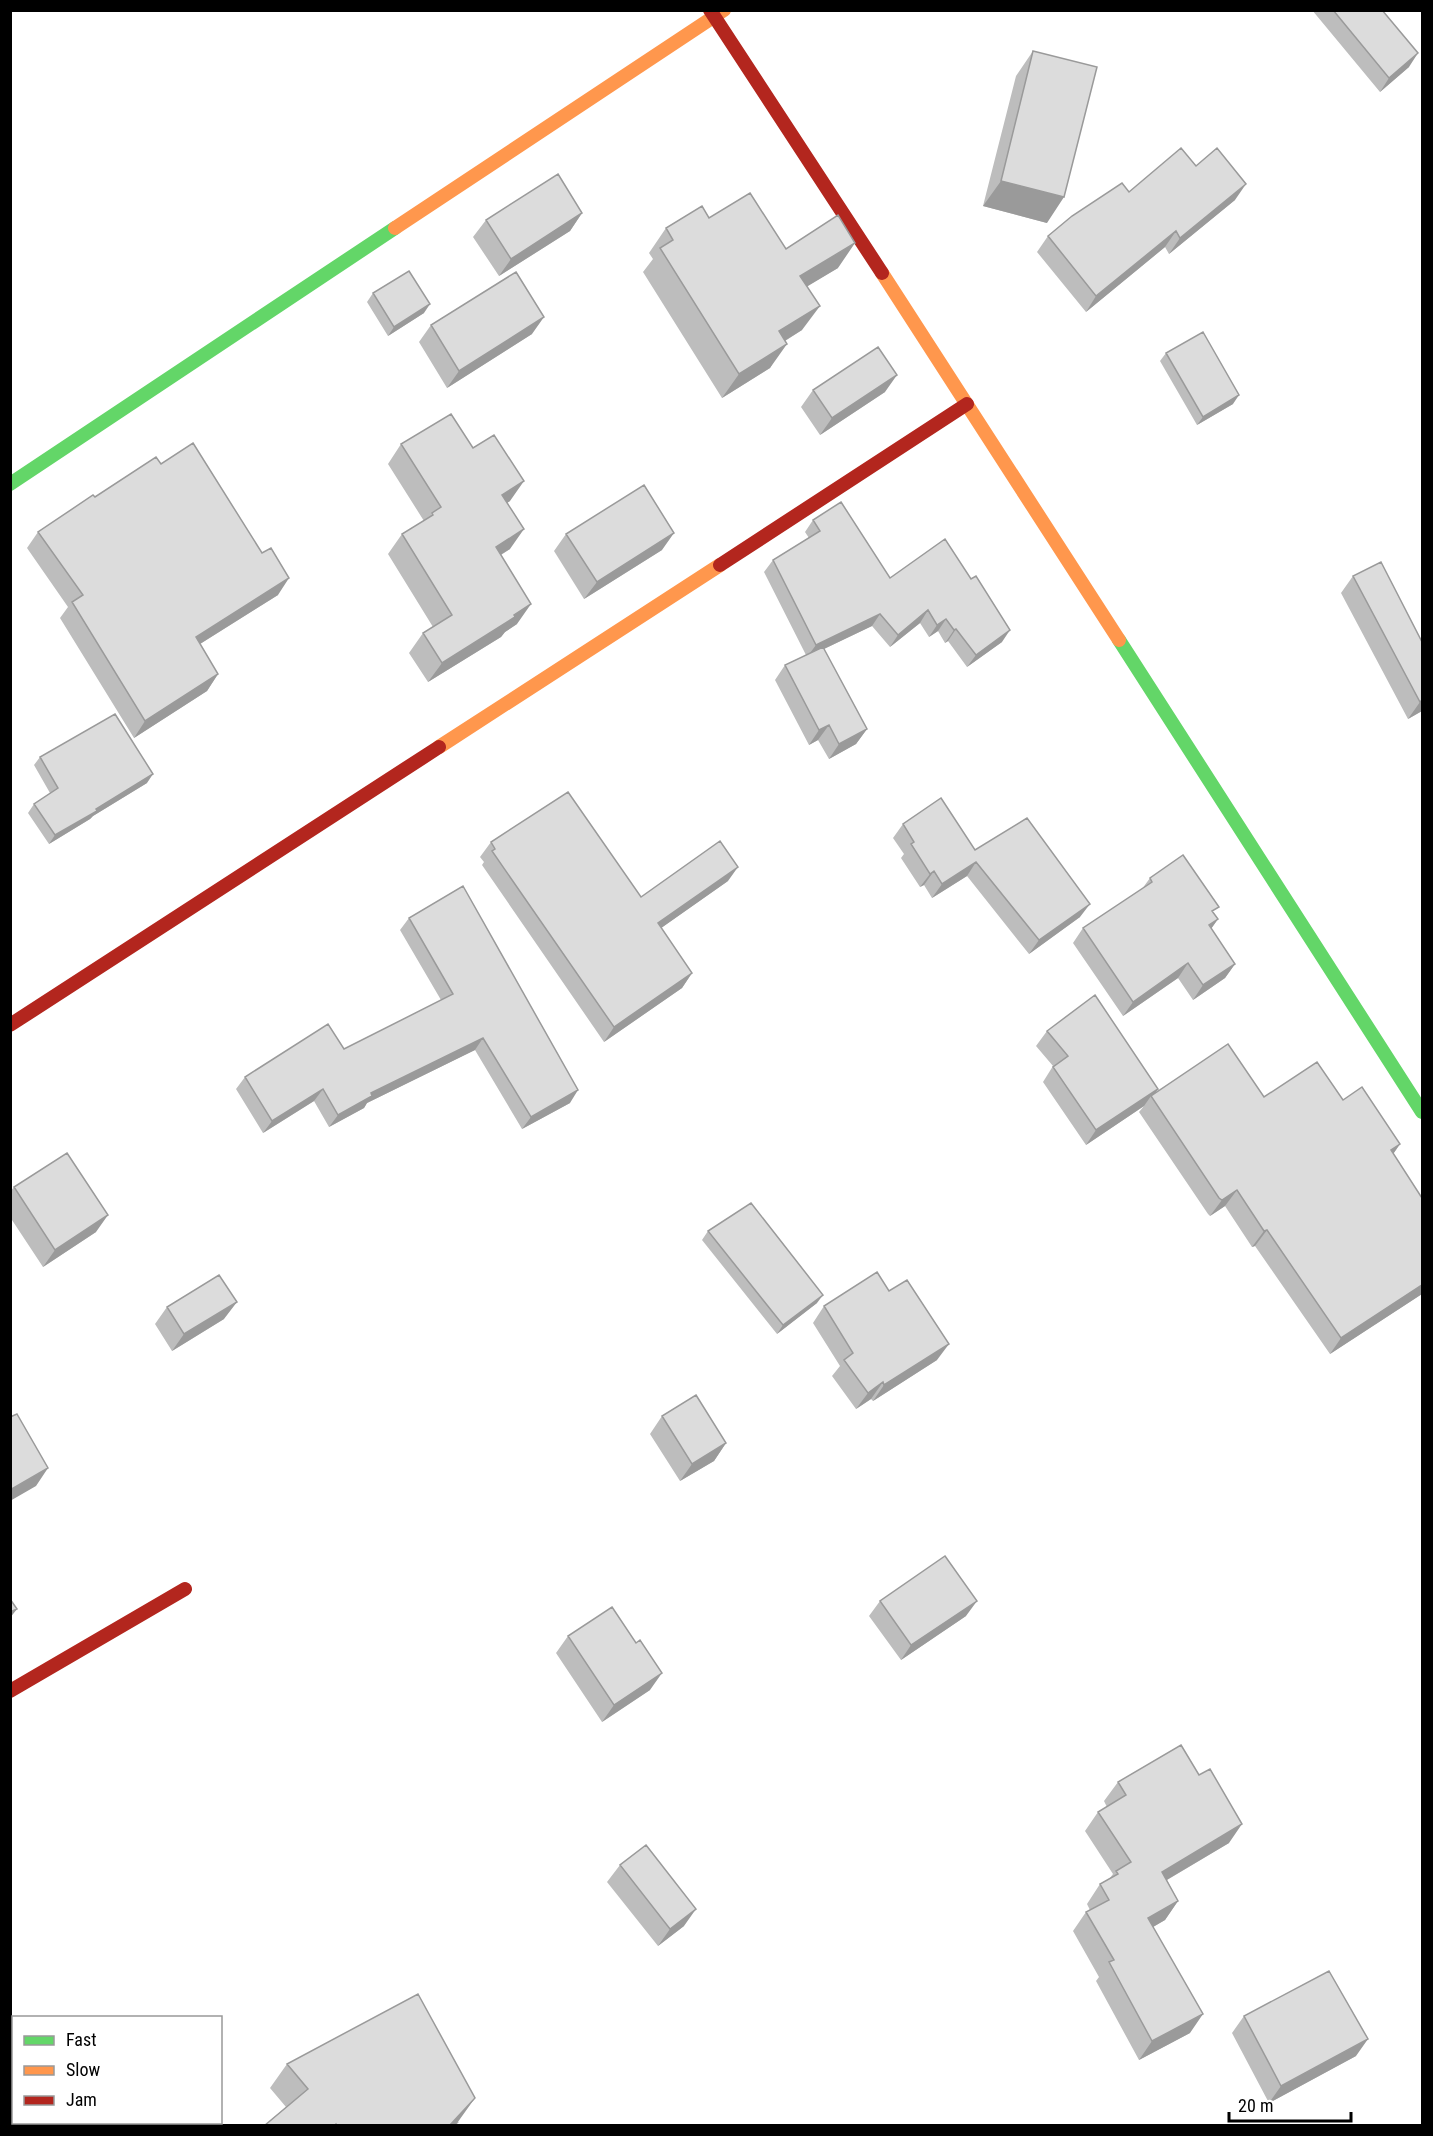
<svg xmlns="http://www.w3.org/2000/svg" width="1433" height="2136" viewBox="0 0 1433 2136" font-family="'Roboto Condensed',sans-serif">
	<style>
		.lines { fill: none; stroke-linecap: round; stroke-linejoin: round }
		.fast { stroke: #63d668; stroke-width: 14 }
		.slow { stroke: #ff974d; stroke-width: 14 }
		.jam { stroke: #b3261e; stroke-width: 14 }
		.wall { fill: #bdbdbd }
		.shaded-wall { fill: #9a9a9a }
		.building { fill: #dcdcdc; stroke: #9a9a9a; stroke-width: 1.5 }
	</style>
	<rect width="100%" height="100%" fill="#fff"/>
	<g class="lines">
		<path class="fast" d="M 10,484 L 395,228
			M 1119,640 L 1422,1112"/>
		<path class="slow" d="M 395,228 L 724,10
			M 882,273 L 1119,640
			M 439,747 L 720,565"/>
		<path class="jam" d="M 710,10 L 882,273
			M 720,565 L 967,404
			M 10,1025 L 439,747
			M 10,1691 L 185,1589"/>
	</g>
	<path class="wall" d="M 1312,10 L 1382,10 L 1409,67 L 1380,92 Z
		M 1033,51 L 1047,223 L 983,206 L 1016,76 Z
		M 1196,166 L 1235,200 L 1169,254 L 1165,247 L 1086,312 L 1037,252 L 1048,236 L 1129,192 Z
		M 582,213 L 570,231 L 499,276 L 473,237 L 486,220 Z
		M 709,218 L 786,249 L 838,268 L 807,286 L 802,330 L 785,341 L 770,368 L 722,398 L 643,272 L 653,259 L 649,253 L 666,228 Z
		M 373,293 L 424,313 L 388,336 L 367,302 Z
		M 431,325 L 532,334 L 447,388 L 419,342 Z
		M 1166,353 L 1233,404 L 1197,425 L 1160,361 Z
		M 813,390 L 885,392 L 820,435 L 801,407 Z
		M 401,444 L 473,448 L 510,501 L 507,503 L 510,549 L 501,555 L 517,624 L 505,632 L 501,637 L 428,682 L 409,653 L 423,633 L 433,627 L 388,554 L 402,534 L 424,521 L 388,464 Z
		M 161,464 L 278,595 L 200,644 L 218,674 L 207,691 L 134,738 L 60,618 L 68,607 L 27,548 L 38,532 L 95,497 Z
		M 813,520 L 890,578 L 1002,642 L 967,667 L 948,641 L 945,643 L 938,631 L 929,637 L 920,623 L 890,647 L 872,626 L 824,649 L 867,729 L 856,744 L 829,759 L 818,740 L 809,745 L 775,680 L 785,665 L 806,655 L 764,572 L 773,560 L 809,538 L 805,532 Z
		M 566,534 L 662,550 L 584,599 L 554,551 Z
		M 1353,576 L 1422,642 L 1422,711 L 1408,719 L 1341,593 Z
		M 40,757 L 147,783 L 93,816 L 90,819 L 49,844 L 28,813 L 34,804 L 50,793 L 34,765 Z
		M 903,824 L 975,850 L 1080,917 L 1029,954 L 967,876 L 932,898 L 924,885 L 920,887 L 901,858 L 904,854 L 893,838 Z
		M 491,842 L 641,897 L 728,881 L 661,928 L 692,973 L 682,988 L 604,1042 L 482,865 L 484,862 L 480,857 Z
		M 1150,878 L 1214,913 L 1218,919 L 1211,929 L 1235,964 L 1225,978 L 1193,1000 L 1178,978 L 1123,1016 L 1073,943 L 1083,928 L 1142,889 Z
		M 409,918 L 570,1103 L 522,1129 L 475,1050 L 367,1103 L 364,1108 L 329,1127 L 314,1101 L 263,1133 L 236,1089 L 245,1077 L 344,1049 L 441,1000 L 400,930 Z
		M 1047,1031 L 1158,1089 L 1155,1093 L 1343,1100 L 1400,1144 L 1393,1154 L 1422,1198 L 1422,1294 L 1330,1354 L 1255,1246 L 1252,1247 L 1225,1206 L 1210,1216 L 1208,1214 L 1139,1112 L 1144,1106 L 1086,1145 L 1043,1082 L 1053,1066 L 1036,1046 Z
		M 14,1187 L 96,1232 L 43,1267 L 10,1217 L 10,1192 Z
		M 708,1231 L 817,1303 L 777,1334 L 702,1240 Z
		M 889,1291 L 937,1360 L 873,1401 L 871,1399 L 856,1409 L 832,1376 L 840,1366 L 813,1323 L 824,1306 Z
		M 167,1307 L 224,1319 L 172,1351 L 155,1324 Z
		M 662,1416 L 726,1443 L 714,1461 L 680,1481 L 650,1434 Z
		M 880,1601 L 966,1616 L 901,1660 L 869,1616 Z
		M 568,1636 L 650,1690 L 602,1722 L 556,1653 Z
		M 1118,1782 L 1229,1843 L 1167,1880 L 1178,1901 L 1165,1920 L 1153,1927 L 1190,2033 L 1139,2060 L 1096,1981 L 1099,1977 L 1073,1931 L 1086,1912 L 1090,1910 L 1087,1904 L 1100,1884 L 1110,1878 L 1113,1874 L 1085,1831 L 1098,1812 L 1107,1807 L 1104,1801 Z
		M 620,1865 L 684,1926 L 658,1946 L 607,1882 Z
		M 1244,2016 L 1356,2056 L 1269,2103 L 1232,2033 Z
		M 287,2064 L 459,2122 L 455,2126 L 264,2126 L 286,2107 L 270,2088 Z"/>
	<path class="shaded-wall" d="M 1418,53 L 1409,67 L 1380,92 L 1389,78 Z
		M 1001,181 L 1064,197 L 1047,223 L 983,206 Z
		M 1246,184 L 1235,200 L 1169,254 L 1180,238 Z
		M 582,213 L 570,231 L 499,276 L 511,259 Z
		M 1176,231 L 1165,247 L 1086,312 L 1096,296 Z
		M 855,243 L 838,268 L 783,301 L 800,276 Z
		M 430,304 L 424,313 L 388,336 L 394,327 Z
		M 820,306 L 802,330 L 762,355 L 779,331 Z
		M 544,317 L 532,334 L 447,388 L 459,371 Z
		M 787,344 L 770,368 L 722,398 L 739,374 Z
		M 897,375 L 885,392 L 820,435 L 832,418 Z
		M 1239,395 L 1233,404 L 1197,425 L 1203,417 Z
		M 524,481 L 510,501 L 488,515 L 502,495 Z
		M 524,529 L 510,549 L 482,566 L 496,547 Z
		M 674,533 L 662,550 L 584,599 L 597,582 Z
		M 289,578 L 278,595 L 184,654 L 196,637 Z
		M 531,604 L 517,624 L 505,632 L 501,637 L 428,682 L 442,663 Z
		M 928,610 L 920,623 L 890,647 L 898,635 Z
		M 880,614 L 872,626 L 807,657 L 816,645 Z
		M 946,619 L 938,631 L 929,637 L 937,625 Z
		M 956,629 L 948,641 L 945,643 L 954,630 Z
		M 1010,630 L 1002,642 L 967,667 L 976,655 Z
		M 218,674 L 207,691 L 134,738 L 145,721 Z
		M 1422,700 L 1422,711 L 1408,719 L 1420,702 Z
		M 829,725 L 818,740 L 809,745 L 819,730 Z
		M 867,729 L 856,744 L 829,759 L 839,744 Z
		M 153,774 L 147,783 L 93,816 L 90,819 L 49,844 L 55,835 Z
		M 976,862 L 967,876 L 932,898 L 942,884 Z
		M 738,867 L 728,881 L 647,938 L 658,923 Z
		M 934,871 L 924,885 L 920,887 L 930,874 Z
		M 1090,904 L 1080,917 L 1029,954 L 1039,940 Z
		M 1218,919 L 1208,933 L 1209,925 Z
		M 1188,963 L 1178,978 L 1123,1016 L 1133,1002 Z
		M 1235,964 L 1225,978 L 1193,1000 L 1203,985 Z
		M 692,973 L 682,988 L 604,1042 L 614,1027 Z
		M 483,1038 L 475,1050 L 367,1103 L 364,1108 L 329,1127 L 338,1115 L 371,1093 Z
		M 323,1089 L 314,1101 L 263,1133 L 272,1121 Z
		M 1158,1089 L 1152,1098 L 1151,1096 L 1144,1106 L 1086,1145 L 1096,1130 Z
		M 578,1090 L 570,1103 L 522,1129 L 531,1117 Z
		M 1400,1144 L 1389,1160 L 1391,1150 Z
		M 1237,1190 L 1225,1206 L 1210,1216 L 1222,1200 Z
		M 108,1215 L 96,1232 L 43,1267 L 55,1250 Z
		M 1267,1230 L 1255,1246 L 1252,1247 L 1264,1231 Z
		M 1422,1285 L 1422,1294 L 1330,1354 L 1341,1338 Z
		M 823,1295 L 817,1303 L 777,1334 L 783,1325 Z
		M 237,1302 L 224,1319 L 172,1351 L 184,1334 Z
		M 949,1344 L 937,1360 L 873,1401 L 884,1385 Z
		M 883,1382 L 871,1399 L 856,1409 L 868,1393 Z
		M 726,1443 L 714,1461 L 680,1481 L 692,1464 Z
		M 48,1468 L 36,1486 L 10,1501 L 10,1490 Z
		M 977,1601 L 966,1616 L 901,1660 L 911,1645 Z
		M 17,1609 L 10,1618 L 10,1612 Z
		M 662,1673 L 650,1690 L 602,1722 L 614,1705 Z
		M 1242,1824 L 1229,1843 L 1148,1891 L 1162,1872 Z
		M 1178,1901 L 1165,1920 L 1134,1938 L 1148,1918 Z
		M 696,1909 L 684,1926 L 658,1946 L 670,1929 Z
		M 1203,2014 L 1190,2033 L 1139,2060 L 1152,2041 Z
		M 1368,2039 L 1356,2056 L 1269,2103 L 1281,2086 Z
		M 475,2098 L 455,2126 L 449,2126 Z"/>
	<path class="building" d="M 1333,10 L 1382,10 L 1418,53 L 1389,78 Z
		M 1033,51 L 1097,67 L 1064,197 L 1001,181 Z
		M 1181,148 L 1196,166 L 1217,148 L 1246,184 L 1180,238 L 1176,231 L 1096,296 L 1048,236 L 1072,216 L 1122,183 L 1129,192 Z
		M 558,174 L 582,213 L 511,259 L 486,220 Z
		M 750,193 L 786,249 L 838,215 L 855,243 L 800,276 L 820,306 L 779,331 L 787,344 L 739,374 L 660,248 L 673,240 L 666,228 L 702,206 L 709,218 Z
		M 409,271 L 430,304 L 394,327 L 373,293 Z
		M 516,272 L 544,317 L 459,371 L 431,325 Z
		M 1203,332 L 1239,395 L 1203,417 L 1166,353 Z
		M 878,347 L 897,375 L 832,418 L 813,390 Z
		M 451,414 L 473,448 L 494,435 L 524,481 L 502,495 L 524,529 L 496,547 L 531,604 L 514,615 L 515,617 L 442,663 L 423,633 L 452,615 L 402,534 L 433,515 L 432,513 L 441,507 L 401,444 Z
		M 193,443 L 262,553 L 271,548 L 289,578 L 196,637 L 218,674 L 145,721 L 72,602 L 83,595 L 38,532 L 93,495 L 95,497 L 156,457 L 161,464 Z
		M 644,485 L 674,533 L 597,582 L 566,534 Z
		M 841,502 L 890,578 L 945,539 L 971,579 L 976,576 L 1010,630 L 976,655 L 956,629 L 954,630 L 946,619 L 937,625 L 928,610 L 898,635 L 880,614 L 816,645 L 773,560 L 820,531 L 813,520 Z
		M 1381,562 L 1422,642 L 1422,700 L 1420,702 L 1353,576 Z
		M 823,647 L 867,729 L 839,744 L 829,725 L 819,730 L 785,665 Z
		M 115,714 L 153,774 L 96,809 L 97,811 L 55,835 L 34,804 L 58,788 L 40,757 Z
		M 568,792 L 641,897 L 720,841 L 738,867 L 658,923 L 692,973 L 614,1027 L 492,851 L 495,849 L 491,842 Z
		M 941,798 L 975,850 L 1027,818 L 1090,904 L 1039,940 L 976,862 L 942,884 L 934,871 L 930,874 L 911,844 L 914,842 L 903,824 Z
		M 1183,855 L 1219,907 L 1212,911 L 1218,919 L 1209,925 L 1235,964 L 1203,985 L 1188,963 L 1133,1002 L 1083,928 L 1152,882 L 1150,878 Z
		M 463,886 L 578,1090 L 531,1117 L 483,1038 L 371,1093 L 372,1096 L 338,1115 L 323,1089 L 272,1121 L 245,1077 L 328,1024 L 344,1049 L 453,994 L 409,918 Z
		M 1095,995 L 1158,1089 L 1096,1130 L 1053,1067 L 1068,1056 L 1047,1031 Z
		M 1228,1044 L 1264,1097 L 1317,1062 L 1343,1100 L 1362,1087 L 1400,1144 L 1391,1150 L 1422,1198 L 1422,1285 L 1341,1338 L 1267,1230 L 1264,1231 L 1237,1190 L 1222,1200 L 1219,1198 L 1151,1096 Z
		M 67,1153 L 108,1215 L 55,1250 L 14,1187 Z
		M 751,1203 L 823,1295 L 783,1325 L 708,1231 Z
		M 877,1272 L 889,1291 L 907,1280 L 949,1344 L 884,1385 L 883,1382 L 868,1393 L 844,1360 L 853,1353 L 824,1306 Z
		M 219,1275 L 237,1302 L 184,1334 L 167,1307 Z
		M 696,1395 L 726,1443 L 692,1464 L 662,1416 Z
		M 17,1414 L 48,1468 L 10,1490 L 10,1417 Z
		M 945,1556 L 977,1601 L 911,1645 L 880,1601 Z
		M 10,1599 L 17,1609 L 10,1612 Z
		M 612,1607 L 636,1643 L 640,1640 L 662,1673 L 614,1705 L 568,1636 Z
		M 1181,1745 L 1199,1775 L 1210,1769 L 1242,1824 L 1162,1872 L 1178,1901 L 1148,1918 L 1203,2014 L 1152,2041 L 1109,1962 L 1114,1960 L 1086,1912 L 1109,1900 L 1100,1884 L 1118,1874 L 1116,1871 L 1131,1862 L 1098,1812 L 1126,1795 L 1118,1782 Z
		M 646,1845 L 696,1909 L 670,1929 L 620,1865 Z
		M 1329,1971 L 1368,2039 L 1281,2086 L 1244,2016 Z
		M 418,1994 L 475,2098 L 449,2126 L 337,2126 L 336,2124 L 334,2126 L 264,2126 L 308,2089 L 287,2064 Z"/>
	<rect width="1433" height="2136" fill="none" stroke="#000000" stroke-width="24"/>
	<rect x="12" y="2016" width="210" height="108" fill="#ffffff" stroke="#999999" stroke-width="1.5"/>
	<rect x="24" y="2036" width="30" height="9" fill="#63d668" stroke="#999999" stroke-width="1.5"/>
	<text x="66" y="2046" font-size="18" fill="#000000">Fast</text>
	<rect x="24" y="2066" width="30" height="9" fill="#ff974d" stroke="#999999" stroke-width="1.5"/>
	<text x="66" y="2076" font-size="18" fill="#000000">Slow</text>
	<rect x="24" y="2096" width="30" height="9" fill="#b3261e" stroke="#999999" stroke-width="1.5"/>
	<text x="66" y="2106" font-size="18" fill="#000000">Jam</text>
	<path d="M1229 2112v9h122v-9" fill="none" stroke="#000000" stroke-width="3"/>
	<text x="1238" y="2112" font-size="18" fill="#000000" stroke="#ffffff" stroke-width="4.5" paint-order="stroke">20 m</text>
</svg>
